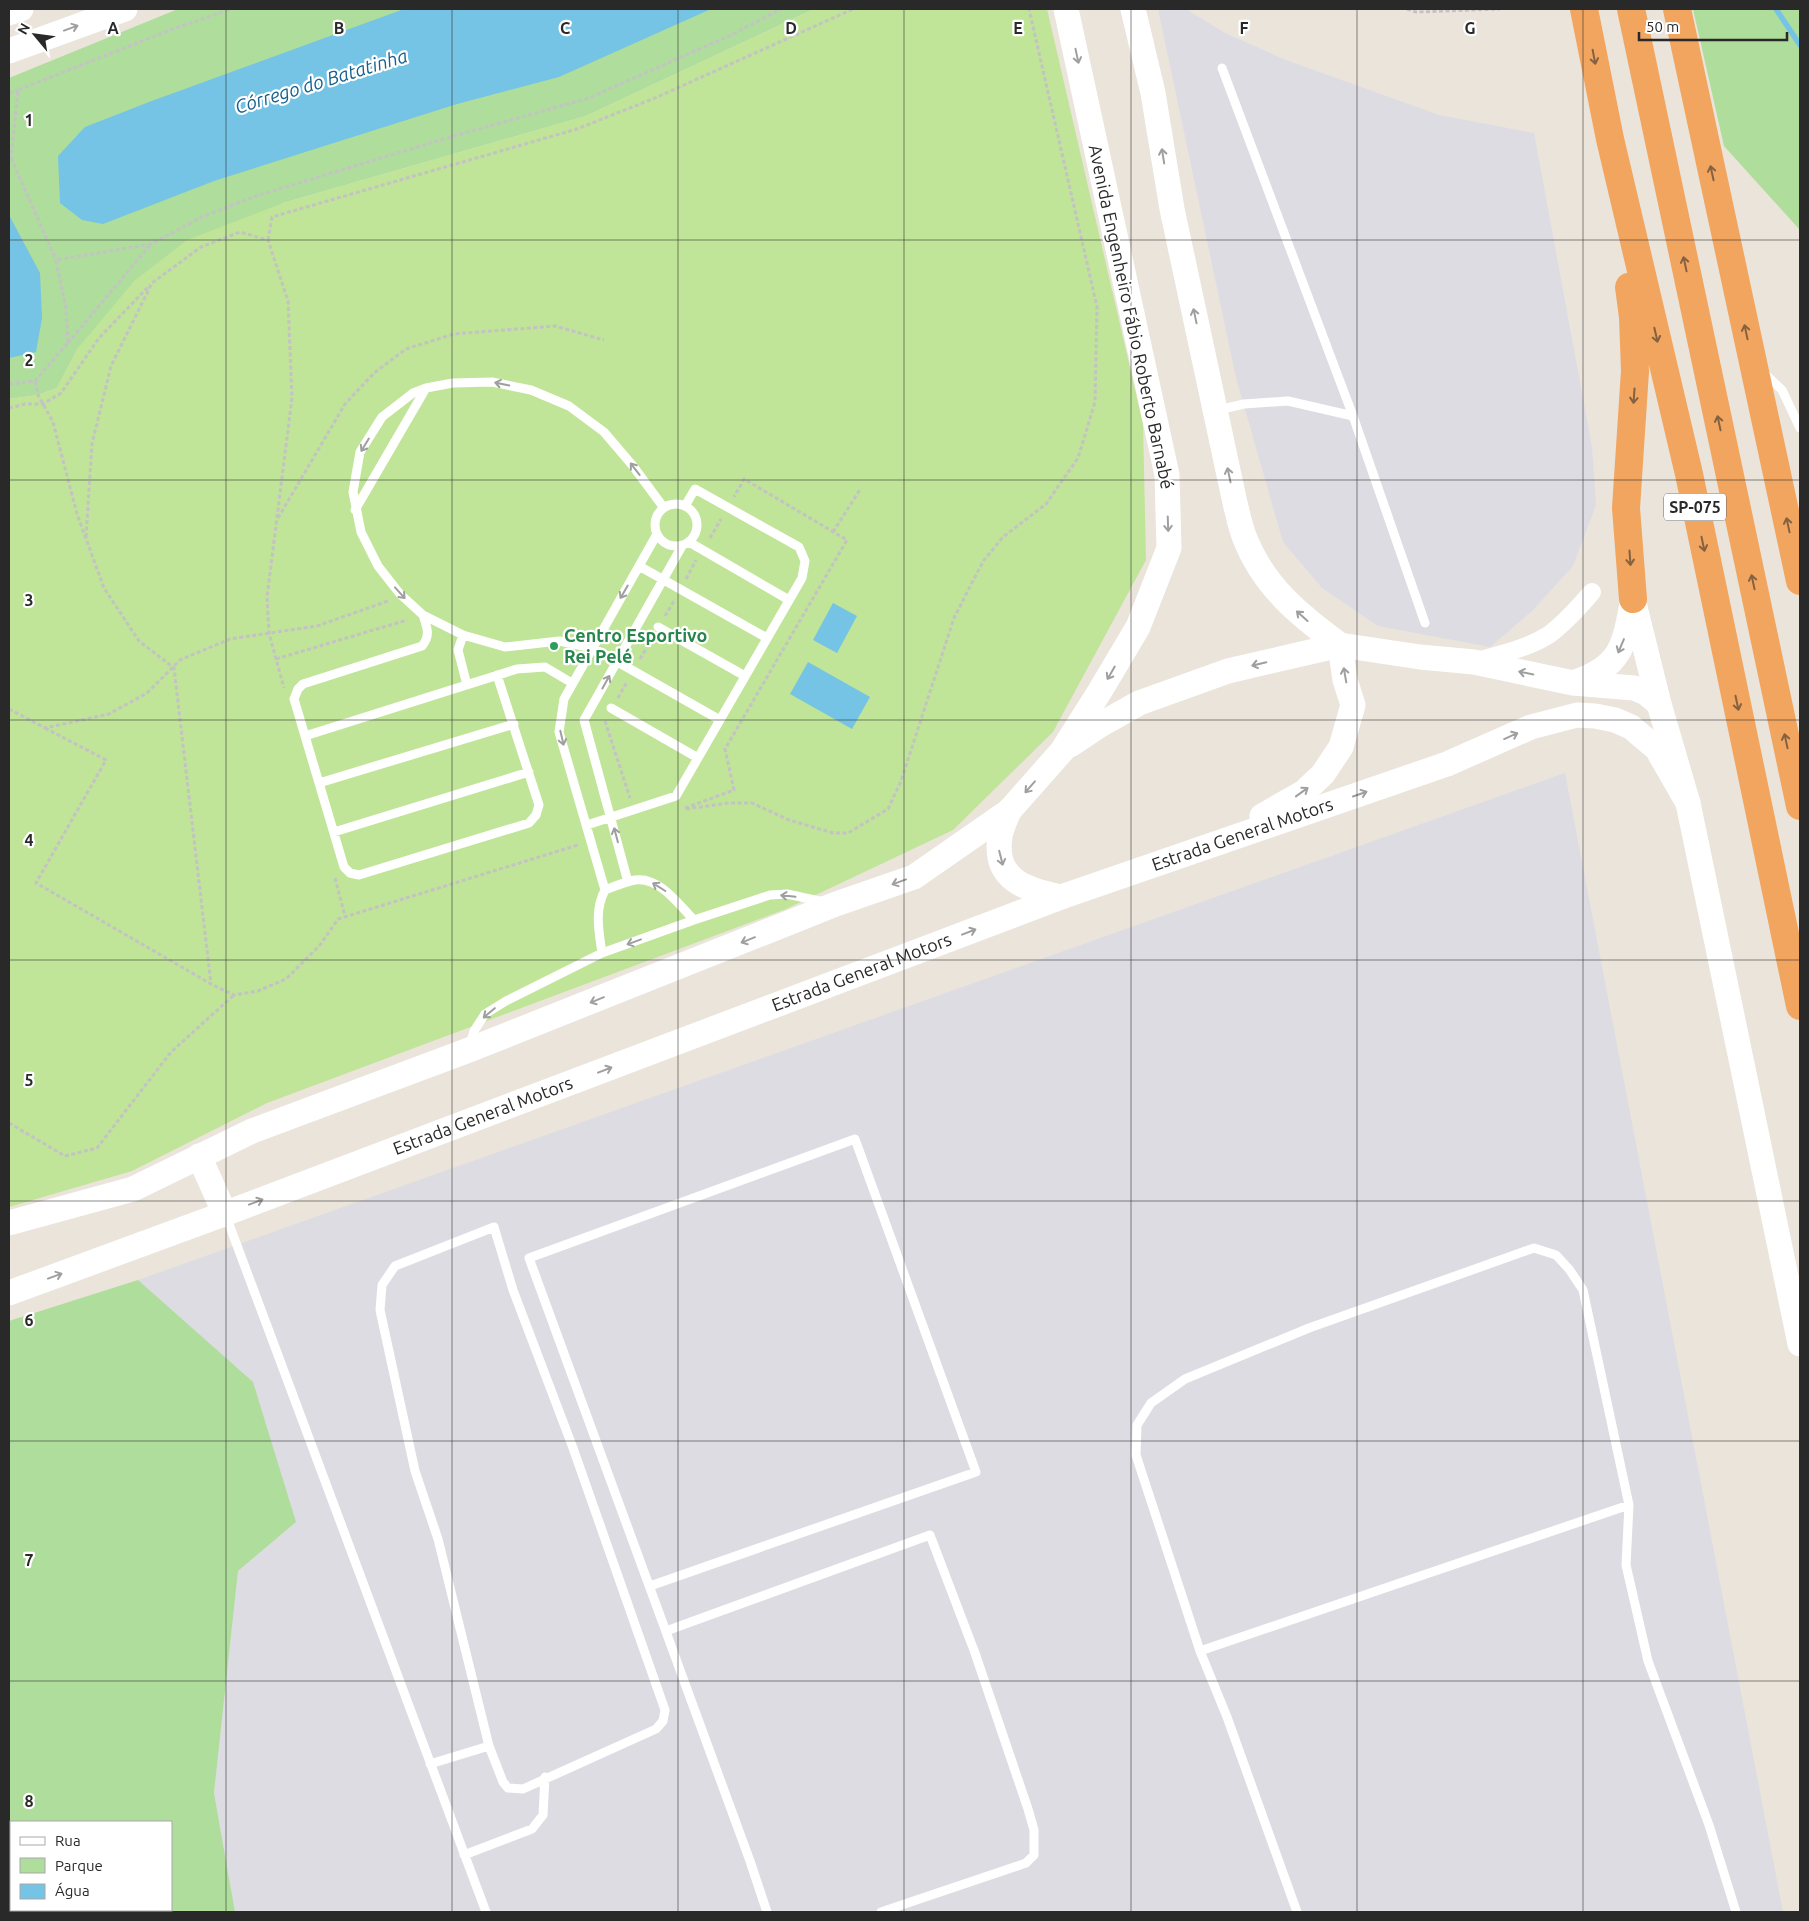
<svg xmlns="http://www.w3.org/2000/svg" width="1809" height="1921" viewBox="0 0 1809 1921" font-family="Ubuntu,sans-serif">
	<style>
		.industrial { fill: #dedce3 }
		.green { fill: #afdd9c; fill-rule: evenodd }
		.pitch { fill: #c0e498 }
		.water { fill: #75c3e5 }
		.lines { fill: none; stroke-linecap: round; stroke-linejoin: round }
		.stream { stroke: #75c3e5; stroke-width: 5.5 }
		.path { stroke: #c3c3c3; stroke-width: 3; stroke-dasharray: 4 2.5; stroke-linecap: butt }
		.service { stroke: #fff; stroke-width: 9 }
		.minor { stroke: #fff; stroke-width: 18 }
		.secondary { stroke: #fff; stroke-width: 25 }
		.motorway { stroke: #f2a55f; stroke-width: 28 }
		.oneway { stroke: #9f9f9f }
		.oneway2 { stroke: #836141 }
		.grid { fill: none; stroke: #292929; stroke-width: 1; stroke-opacity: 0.55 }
		.leisure-dot { fill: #2e9e5b; stroke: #fff; stroke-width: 2 }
		.labels { text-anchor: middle; stroke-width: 4.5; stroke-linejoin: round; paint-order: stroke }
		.shield { fill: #fff; stroke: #696969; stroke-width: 1 }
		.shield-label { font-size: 16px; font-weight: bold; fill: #292929 }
		.street-label { font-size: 18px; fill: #292929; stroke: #fff }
		.leisure-label { font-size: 18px; font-weight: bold; fill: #27864d; stroke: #fff; text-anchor: start }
		.water-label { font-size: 19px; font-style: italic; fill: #17608f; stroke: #fff }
		.grid-label { font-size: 16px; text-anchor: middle; font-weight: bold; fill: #292929; stroke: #fff; stroke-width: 4.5; stroke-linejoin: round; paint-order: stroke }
	</style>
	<rect width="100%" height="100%" fill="#eae4db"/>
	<path class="industrial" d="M 1158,9 L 1186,9 L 1225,33 L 1286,60 L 1439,115 L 1534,133 L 1592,447 L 1596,505 L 1573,566 L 1532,611 L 1490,647 L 1378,626 L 1322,588 L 1283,542 L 1236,378 Z
		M 1565,773 L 1783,1912 L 235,1912 L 214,1793 L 238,1571 L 296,1522 L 138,1280 Z"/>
	<path class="green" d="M 178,9 L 814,9 L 586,116 L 283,203 L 78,348 L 57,388 L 38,395 L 9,399 L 9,78 Z
		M 1693,9 L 1800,9 L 1800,230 L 1724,146 Z
		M 138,1280 L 253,1382 L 296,1522 L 238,1571 L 214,1793 L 235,1912 L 9,1912 L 9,1321 ZM 11,1822 L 171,1822 L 171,1910 L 11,1910 Z"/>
	<path class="pitch" d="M 814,9 L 1047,9 L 1143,424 L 1146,560 L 1053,732 L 953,830 L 786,909 L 267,1103 L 132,1171 L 9,1207 L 9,399 L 38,395 L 57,388 L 78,348 L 134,281 L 187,240 L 283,203 L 586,116 Z"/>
	<path class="water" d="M 404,9 L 711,9 L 559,77 L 457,104 L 214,181 L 103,224 L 82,220 L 60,203 L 58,156 L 85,127 L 149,102 Z
		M 9,215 L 40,273 L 42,318 L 36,352 L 9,358 Z
		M 833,603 L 857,616 L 837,653 L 813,640 Z
		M 808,662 L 870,697 L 852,729 L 790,694 Z"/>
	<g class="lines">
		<path class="stream" d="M 1776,9 L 1800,45"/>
		<path class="path" d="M 1407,9 L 1416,12 L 1500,9
			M 9,93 L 18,90
			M 9,157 L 11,158 L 18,90 L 170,30 L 231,9
			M 11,158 L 56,260
			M 268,240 L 272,217 L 577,129 L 655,98 L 853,9
			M 68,343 L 150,245
			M 35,381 L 38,395 L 53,422 L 77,514 L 104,588 L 139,641 L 174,668 L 211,984
			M 9,384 L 35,381 L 68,343 L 66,309 L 56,260 L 151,244 L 202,217 L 253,197 L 440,140 L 589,98 L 731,35 L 781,9
			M 9,408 L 25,404 L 43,404 L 61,393 L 99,338 L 150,285
			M 278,518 L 345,404 L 374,373 L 406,349 L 454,334 L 555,326 L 604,340
			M 833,532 L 861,488
			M 86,537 L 92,444 L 111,366 L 152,283 L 201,247 L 240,232 L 268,240 L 288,301 L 292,398 L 267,597 L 269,633 L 284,688
			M 710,538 L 721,519
			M 686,579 L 696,560
			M 665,616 L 675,599
			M 276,659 L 407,620
			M 640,659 L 652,639
			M 618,698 L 627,682
			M 9,709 L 45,728 L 109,714 L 147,693 L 180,660 L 230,639 L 317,626 L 388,601
			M 605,721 L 630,798
			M 45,728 L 106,760 L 36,883 L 211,984 L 234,995 L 258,991 L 286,979 L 320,945 L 338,919 L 578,845
			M 685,808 L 734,790 L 725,749 L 847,540 L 744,479 L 734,497
			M 686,809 L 729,803 L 752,803 L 789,820 L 833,833 L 848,833 L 888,809 L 901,781 L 954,618 L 977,573 L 984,560 L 1003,537 L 1046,504 L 1078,458 L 1095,402 L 1097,307 L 1029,9
			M 335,878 L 345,916
			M 9,1123 L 65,1156 L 97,1148 L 171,1052 L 234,995"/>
		<path class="service" d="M 1222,68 L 1353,416 L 1425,623
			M 1762,371 L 1782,390 L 1800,428
			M 1218,410 L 1244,404 L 1288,401 L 1353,416
			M655 525a21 21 0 1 1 42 0a21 21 0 1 1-42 0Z
			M 664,508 L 633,466 L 604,432 L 569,406 L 531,390 L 492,382 L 453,383 L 426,388 L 413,393 L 382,417 L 360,452 L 353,492 L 361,532 L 378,566 L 400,594 L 423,615 L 463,635 L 505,647 L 559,641 L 593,648 L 720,720
			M 355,510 L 426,388
			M 689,542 L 789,600
			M 639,566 L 767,638
			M 423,615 C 427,628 431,635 422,646 L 303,684 L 298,689 L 294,699 L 344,867 L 350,873 L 359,875 L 529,823 L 536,815 L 539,805 L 497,675
			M 658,627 L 745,676
			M 463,635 L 458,650 L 467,685
			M 611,708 L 698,758
			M 305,736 L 517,669 L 545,667 L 572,683
			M 319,783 L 514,724
			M 587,825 L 676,796 L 802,578 L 805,561 L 799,547 L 695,489 L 685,506
			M 334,832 L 529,772
			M 628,882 L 584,720 L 682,546
			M 605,890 L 559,732 L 564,699 L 657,534
			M 602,953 C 599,932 594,910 605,890 C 615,886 625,882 635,880 C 659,876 679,905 694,920
			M 470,1045 L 474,1031 L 485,1014 L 506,1001 L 602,953 L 694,920 L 770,895 L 787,894 L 824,902
			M 226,1216 L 486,1912
			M 650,1586 L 976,1472 L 855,1139 L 529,1258 L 750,1861 L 767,1912
			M 666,1631 L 930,1535 L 975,1653 L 1028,1809 L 1034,1830 L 1034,1855 L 1026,1863 L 881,1912
			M 1200,1651 L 1629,1505
			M 430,1764 L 489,1746 L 438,1539 L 415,1471 L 380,1310 L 382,1285 L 395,1266 L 494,1227 L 513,1290 L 573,1448 L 665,1710 L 663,1721 L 656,1729 L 523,1789 L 508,1788 L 503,1782 L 489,1746
			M 464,1855 L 532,1829 L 543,1815 L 545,1777
			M 1297,1912 L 1227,1717 L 1200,1651 L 1136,1455 L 1137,1425 L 1151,1403 L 1185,1379 L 1309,1328 L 1534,1248 L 1556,1255 L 1569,1269 L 1583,1290 L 1629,1505 L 1626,1565 L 1648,1661 L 1709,1825 L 1736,1912"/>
		<path class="minor" d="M 1477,661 C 1501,654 1529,648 1550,634 C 1566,622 1579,607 1592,592"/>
		<g class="secondary">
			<path d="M 1133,9 L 1153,93 L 1172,209 L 1235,503 C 1238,514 1240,526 1244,536 C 1263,586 1299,615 1340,645"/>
			<path d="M 9,13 L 21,9"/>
			<path d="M 9,51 L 125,9"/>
			<path d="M 1633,599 L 1659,704 L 1688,803 L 1800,1344"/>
			<path d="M 1575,682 C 1620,667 1624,647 1632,604"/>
			<path d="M 1070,745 L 1100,725 L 1139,703 L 1228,671 L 1340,645 L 1420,657 L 1474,662 L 1573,683 L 1634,688 L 1646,693 L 1659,704"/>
			<path d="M 1009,811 C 1006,819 1001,828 1000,837 C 993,880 1027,890 1061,897"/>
			<path d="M 1262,816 L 1304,792 L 1323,774 L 1341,747 L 1353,705 L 1345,680 L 1340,645"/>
			<path d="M 199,1156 L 225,1214"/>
			<path d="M 9,1223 L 133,1189 L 252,1131 L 469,1050 L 836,904 L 914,877 L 1009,811 L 1062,751 L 1100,691 L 1138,627 L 1169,548 L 1167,475 L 1066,9"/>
			<path id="s1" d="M 9,1293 L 232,1211 L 1061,897 L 1447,764 L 1531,727 L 1577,715 L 1595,716 L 1615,720 L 1631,727 L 1657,749 L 1688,803"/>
		</g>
		<path class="motorway" d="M 1584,9 L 1610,139 L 1689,474 L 1800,1006
			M 1631,9 L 1800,806
			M 1677,9 L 1800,581
			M 1629,287 L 1633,317 L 1635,371 L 1626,508 L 1633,599"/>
	</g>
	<defs><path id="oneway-shaft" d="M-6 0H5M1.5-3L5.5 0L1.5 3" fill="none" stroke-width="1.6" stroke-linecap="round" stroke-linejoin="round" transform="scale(1.25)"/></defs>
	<g class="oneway">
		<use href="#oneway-shaft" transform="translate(71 28) rotate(-20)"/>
		<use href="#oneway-shaft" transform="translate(1077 56) rotate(78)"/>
		<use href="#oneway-shaft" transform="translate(1163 156) rotate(-99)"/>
		<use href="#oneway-shaft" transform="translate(1195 316) rotate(-102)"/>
		<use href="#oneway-shaft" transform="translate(502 384) rotate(-168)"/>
		<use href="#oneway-shaft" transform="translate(365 445) rotate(121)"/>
		<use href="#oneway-shaft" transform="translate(635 469) rotate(-128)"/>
		<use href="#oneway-shaft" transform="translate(1229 475) rotate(-102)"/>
		<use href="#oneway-shaft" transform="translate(1168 524) rotate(88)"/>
		<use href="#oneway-shaft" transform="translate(624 592) rotate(120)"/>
		<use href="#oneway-shaft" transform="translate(400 593) rotate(48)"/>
		<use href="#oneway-shaft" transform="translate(1302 616) rotate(-138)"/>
		<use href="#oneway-shaft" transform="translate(1621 646) rotate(113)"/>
		<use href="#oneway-shaft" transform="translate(1259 664) rotate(167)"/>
		<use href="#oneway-shaft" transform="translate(1111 673) rotate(120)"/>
		<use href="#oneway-shaft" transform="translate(1526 673) rotate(-168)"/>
		<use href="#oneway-shaft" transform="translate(1345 675) rotate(-100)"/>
		<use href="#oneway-shaft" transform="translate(606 682) rotate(-61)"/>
		<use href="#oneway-shaft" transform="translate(1511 736) rotate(-24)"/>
		<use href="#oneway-shaft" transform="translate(562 738) rotate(77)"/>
		<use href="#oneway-shaft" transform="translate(1030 787) rotate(131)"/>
		<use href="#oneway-shaft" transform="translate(1302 792) rotate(-36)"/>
		<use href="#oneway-shaft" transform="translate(1360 794) rotate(-19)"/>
		<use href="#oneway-shaft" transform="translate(616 835) rotate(-105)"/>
		<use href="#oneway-shaft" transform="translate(1001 858) rotate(76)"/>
		<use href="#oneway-shaft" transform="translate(899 882) rotate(160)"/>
		<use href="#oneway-shaft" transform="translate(659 887) rotate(-148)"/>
		<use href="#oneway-shaft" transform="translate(788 896) rotate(-174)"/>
		<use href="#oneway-shaft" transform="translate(969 932) rotate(-21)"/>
		<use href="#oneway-shaft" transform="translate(748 940) rotate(158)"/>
		<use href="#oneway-shaft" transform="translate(634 942) rotate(160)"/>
		<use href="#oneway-shaft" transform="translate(597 1000) rotate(158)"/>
		<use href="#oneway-shaft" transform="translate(489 1013) rotate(140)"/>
		<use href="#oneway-shaft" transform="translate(605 1070) rotate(-21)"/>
		<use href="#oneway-shaft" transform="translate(256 1202) rotate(-21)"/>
		<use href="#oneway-shaft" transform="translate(55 1276) rotate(-20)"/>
	</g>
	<g class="oneway2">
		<use href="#oneway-shaft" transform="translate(1594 57) rotate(79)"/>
		<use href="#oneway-shaft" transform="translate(1712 173) rotate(-102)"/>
		<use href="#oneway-shaft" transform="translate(1685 264) rotate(-102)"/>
		<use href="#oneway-shaft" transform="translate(1746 332) rotate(-102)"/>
		<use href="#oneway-shaft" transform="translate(1656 335) rotate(77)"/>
		<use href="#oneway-shaft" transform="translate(1634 396) rotate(94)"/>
		<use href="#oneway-shaft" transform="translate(1719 423) rotate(-102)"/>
		<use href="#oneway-shaft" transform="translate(1788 525) rotate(-102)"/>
		<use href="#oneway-shaft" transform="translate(1703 544) rotate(78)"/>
		<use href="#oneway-shaft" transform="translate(1630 558) rotate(86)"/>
		<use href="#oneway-shaft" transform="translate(1753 582) rotate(-102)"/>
		<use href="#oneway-shaft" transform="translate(1737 703) rotate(78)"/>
		<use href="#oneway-shaft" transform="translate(1786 741) rotate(-102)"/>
	</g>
	<path class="grid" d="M 226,9 L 226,1912M 452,9 L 452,1912M 678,9 L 678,1912M 904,9 L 904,1912M 1131,9 L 1131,1912M 1357,9 L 1357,1912M 1583,9 L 1583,1912M 9,240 L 1800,240M 9,480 L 1800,480M 9,720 L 1800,720M 9,960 L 1800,960M 9,1201 L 1800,1201M 9,1441 L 1800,1441M 9,1681 L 1800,1681"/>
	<circle class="leisure-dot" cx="554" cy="646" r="5"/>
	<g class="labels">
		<rect class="shield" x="1664" y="493.5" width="62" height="27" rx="4"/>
		<g class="shield-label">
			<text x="1695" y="513">SP-075</text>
		</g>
		<g class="street-label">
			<text transform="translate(1131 317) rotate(78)" y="6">Avenida Engenheiro Fábio Roberto Barnabé</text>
			<text dy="6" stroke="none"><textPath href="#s1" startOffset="1316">Estrada General Motors</textPath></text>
			<text dy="6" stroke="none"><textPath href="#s1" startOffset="911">Estrada General Motors</textPath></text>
			<text dy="6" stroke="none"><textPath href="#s1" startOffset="506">Estrada General Motors</textPath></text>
		</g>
		<g class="leisure-label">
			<text x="564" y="642">Centro Esportivo<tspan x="564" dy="21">Rei Pelé</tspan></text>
		</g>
		<g class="water-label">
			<text transform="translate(321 81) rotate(-17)" y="7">Córrego do Batatinha</text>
		</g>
	</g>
	<g class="grid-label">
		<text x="113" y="34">A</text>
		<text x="339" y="34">B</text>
		<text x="565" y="34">C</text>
		<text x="791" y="34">D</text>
		<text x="1018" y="34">E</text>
		<text x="1244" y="34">F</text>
		<text x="1470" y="34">G</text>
		<text x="29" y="126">1</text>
		<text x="29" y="366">2</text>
		<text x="29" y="606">3</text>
		<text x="29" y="846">4</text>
		<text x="29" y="1086">5</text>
		<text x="29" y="1326">6</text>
		<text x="29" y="1566">7</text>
		<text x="29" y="1807">8</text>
	</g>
	<rect width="1809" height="1921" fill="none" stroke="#292929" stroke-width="20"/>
	<rect x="10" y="1821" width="162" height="90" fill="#ffffff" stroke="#a9a9a9"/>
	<rect x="20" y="1837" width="25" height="8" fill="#ffffff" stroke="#a9a9a9"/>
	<text x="55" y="1846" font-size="15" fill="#292929">Rua</text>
	<rect x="20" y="1858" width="25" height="15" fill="#afdd9c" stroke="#a9a9a9"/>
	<text x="55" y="1871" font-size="15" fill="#292929">Parque</text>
	<rect x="20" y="1884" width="25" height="15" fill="#75c3e5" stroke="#a9a9a9"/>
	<text x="55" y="1896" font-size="15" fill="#292929">Água</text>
	<g transform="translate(35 35) rotate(299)" stroke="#ffffff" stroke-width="4" paint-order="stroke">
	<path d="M0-4L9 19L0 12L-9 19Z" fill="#292929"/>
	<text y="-8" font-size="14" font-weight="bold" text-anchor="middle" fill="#292929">N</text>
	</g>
	<path d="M1639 32v8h148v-8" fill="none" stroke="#292929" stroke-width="2.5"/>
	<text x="1646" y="32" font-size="15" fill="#292929" stroke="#ffffff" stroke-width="4" paint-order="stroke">50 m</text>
</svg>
